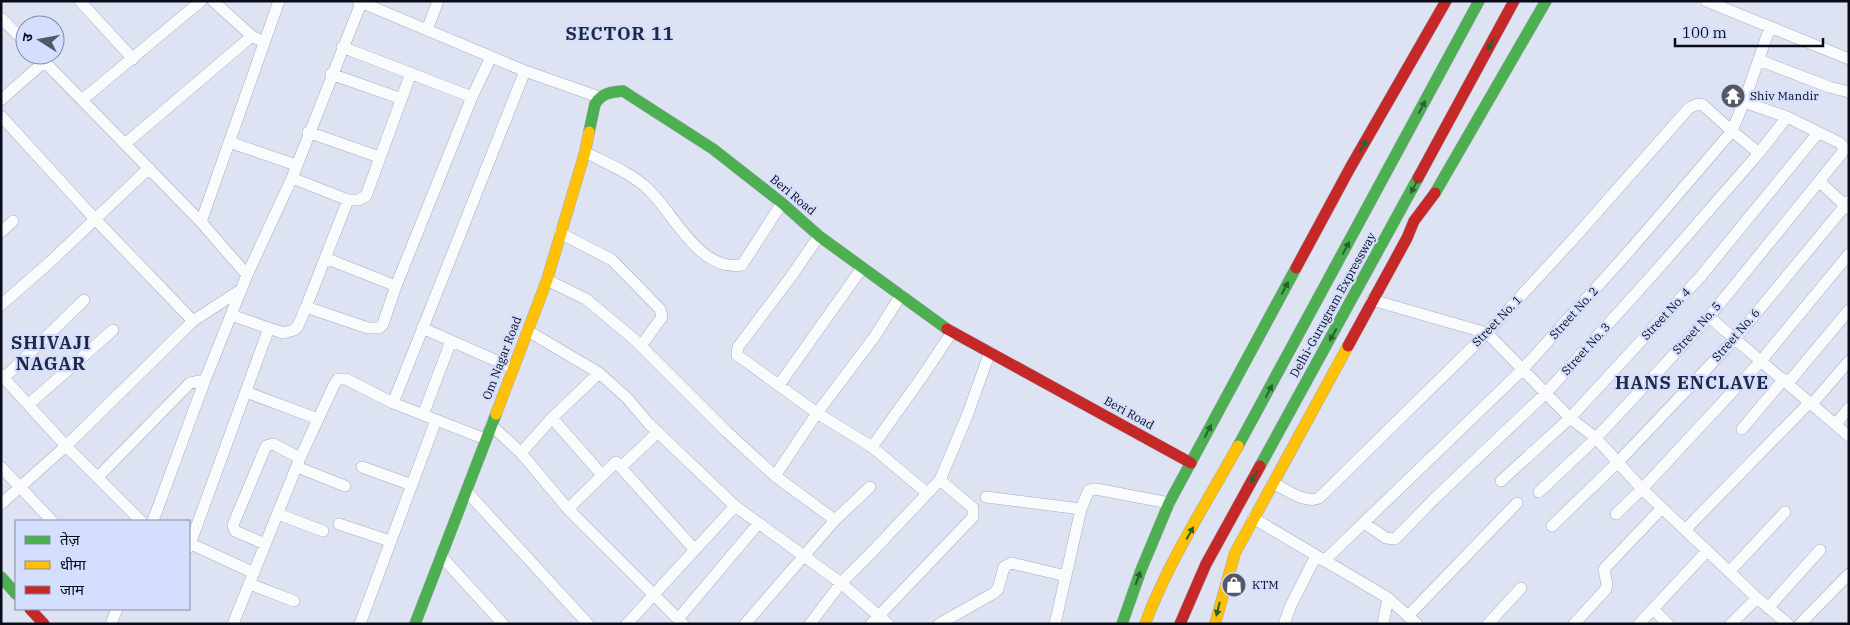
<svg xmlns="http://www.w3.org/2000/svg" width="1850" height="625" viewBox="0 0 1850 625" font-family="'IBM Plex Serif','Noto Sans Devanagari',serif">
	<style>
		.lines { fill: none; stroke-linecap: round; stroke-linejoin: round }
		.street-casing { stroke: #a8abba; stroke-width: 12 }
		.fast-casing { stroke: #a8abba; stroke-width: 12 }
		.slow-casing { stroke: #a8abba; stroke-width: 12 }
		.jam-casing { stroke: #a8abba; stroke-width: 12 }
		.street { stroke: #fafbfd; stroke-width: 11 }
		.fast { stroke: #4caf50; stroke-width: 11 }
		.slow { stroke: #ffc107; stroke-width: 11 }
		.jam { stroke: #c62828; stroke-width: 11 }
		.oneway { fill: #2a5e34 }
		.labels { text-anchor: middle; stroke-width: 4.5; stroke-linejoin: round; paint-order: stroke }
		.poi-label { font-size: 12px; fill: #090c19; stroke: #d4defe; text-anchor: start }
		.street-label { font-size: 12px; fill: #090c19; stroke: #d4defe }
		.district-label { font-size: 18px; font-weight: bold; letter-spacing: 1px; fill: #222947; stroke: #d4defe }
	</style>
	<rect width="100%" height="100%" fill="#dee3f4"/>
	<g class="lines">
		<defs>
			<path id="street" d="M 80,1 L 133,59
				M 213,1 L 252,36 L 259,40
				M 358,1 L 525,71 L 599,97
				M 1706,1 L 1849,59
				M 1,18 L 25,42
				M 427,30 L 438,1
				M 342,47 L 472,97
				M 38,55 L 201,222 L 247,275
				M 1759,60 L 1829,87 L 1849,92
				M 331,74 L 402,99
				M 1,100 L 44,62
				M 82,100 L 201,1
				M 1,116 L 95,219 L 193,321
				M 308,132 L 379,157
				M 229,142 L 296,165
				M 125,144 L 252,36
				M 585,152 C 606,163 631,173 648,189 C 675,215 699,272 742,265 L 782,203
				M 292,178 L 348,200 L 358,200 L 366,196 L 411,73
				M 1820,182 L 1849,209
				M 201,222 L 279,1
				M 1,232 L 13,221
				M 560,233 L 612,260 L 660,309 L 662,317 L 641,346
				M 819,236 L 790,278 L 738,347 L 737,355 L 817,413 L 872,447 L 927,493
				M 325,258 L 396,286
				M 547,280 L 586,299 L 635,340 L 727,432 L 775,476 L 835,520 L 870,487
				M 1372,300 L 1487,333 L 1570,418 L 1596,438 L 1642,489 L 1757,598 L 1788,624
				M 1,305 L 50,262 L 149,168
				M 306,307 L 368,328 L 379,328 L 383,324 L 396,286 L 472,97 L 491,57
				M 231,315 L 283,333 L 294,330 L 298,326 L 306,307 L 348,200
				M 1709,317 L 1849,436
				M 422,328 L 513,368
				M 528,331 L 599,373 L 627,398 L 649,424 L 735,506 L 841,583 L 888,624
				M 1,375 L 66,446 L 141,521
				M 4,378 L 84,300
				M 1788,383 L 1849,310
				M 779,385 L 862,268
				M 246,392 L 318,419
				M 393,403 L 525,71
				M 29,404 L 113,330
				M 1812,404 L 1849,361
				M 423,415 L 451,341
				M 552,418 L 602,475
				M 1836,424 L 1849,408
				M 491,425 L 521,453 L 568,509 L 683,624
				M 1742,429 L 1784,379
				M 872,447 L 922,377 L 952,332
				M 521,453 L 552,418 L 599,373
				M 1,467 L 52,521
				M 297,467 L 345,486
				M 362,467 L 412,485
				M 621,467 L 658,432
				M 775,476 L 817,413 L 875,336 L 901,295
				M 98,477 L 190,383 L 205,380
				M 1501,481 L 1570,418 L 1701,276 L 1818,133
				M 1273,483 C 1285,489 1305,504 1319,498 L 1487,333 L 1576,236 L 1689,108 L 1698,104 L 1703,105 L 1732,131 L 1759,153
				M 467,492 L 588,624
				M 1539,492 L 1596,438 L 1709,317 L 1842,153 L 1844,148 L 1840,143 L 1787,117 L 1744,102
				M 986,497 L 1081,509
				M 1,504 L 66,446 L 193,321 L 242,289
				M 568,509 L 616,462 L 695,550
				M 278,514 L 323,531
				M 1616,514 L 1642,489 L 1760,362 L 1849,254
				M 1253,518 L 1388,598 L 1417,624
				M 153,521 L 205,380 L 247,275 L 292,178 L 361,3
				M 1364,523 L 1386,538 L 1395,539 L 1400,534 L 1433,500 L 1546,393 L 1656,271 L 1759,153 L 1787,117
				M 339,524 L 390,541
				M 1552,526 L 1618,462 L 1734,340 L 1849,201
				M 1685,530 L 1810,402
				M 189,543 L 254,573
				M 265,544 L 235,531 L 233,525 L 266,446 L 273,444 L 300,458
				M 189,547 L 269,328
				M 441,556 L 503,624
				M 1324,561 L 1522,370 L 1631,249 L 1732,131 L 1744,102 L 1770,27
				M 1729,572 L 1785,512
				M 250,584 L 294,601
				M 1768,608 L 1820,550
				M 1653,609 L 1668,624
				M 1408,616 L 1517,503
				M 678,619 L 758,524
				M 111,624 L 117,609
				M 233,624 L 300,458 L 334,385 L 338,379 L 346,379 L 393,403 L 485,439
				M 360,624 L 436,420
				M 627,624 L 735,506
				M 745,624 L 835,520
				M 810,624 L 841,583 L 872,552 L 940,480 L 967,416 L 990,352
				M 871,624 L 973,517 L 973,508 L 940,480
				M 939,624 L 994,593 L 998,589 L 1004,567 L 1011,563 L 1066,576
				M 1055,624 L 1081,509 L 1089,490 L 1096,489 L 1169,503
				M 1284,624 L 1291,605 L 1316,556
				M 1383,624 L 1388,598
				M 1488,624 L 1521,588
				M 1574,624 L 1606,589 L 1607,585 L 1604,569 L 1662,508
				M 1639,624 L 1707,551
				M 1731,624 L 1757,598
				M 1800,624 L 1849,574"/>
			<path id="fast" d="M 589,132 L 595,104 C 602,93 611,92 623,91 L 713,149 L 782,203 L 819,236 L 947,329
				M 1435,193 L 1546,1
				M 1238,446 L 1479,1
				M 1260,466 L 1418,178
				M 1,577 L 16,594
				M 415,624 L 496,414
				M 1122,624 L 1141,570 L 1169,503 L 1296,268"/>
			<path id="slow" d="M 496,414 L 547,280 L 585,152 L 589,132
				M 1145,624 C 1168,562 1206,504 1238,446
				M 1215,624 L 1235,553 L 1348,346"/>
			<path id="jam" d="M 1418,178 L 1514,1
				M 1296,268 L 1350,168 L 1446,1
				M 947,329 L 1191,463
				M 1348,346 L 1407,238 L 1414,221 L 1435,193
				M 30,609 L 44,624
				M 1180,624 L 1206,564 L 1260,466"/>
		</defs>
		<use href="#street" class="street-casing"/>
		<use href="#fast" class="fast-casing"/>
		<use href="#slow" class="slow-casing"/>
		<use href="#jam" class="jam-casing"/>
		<use href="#street" class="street"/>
		<use href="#fast" class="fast"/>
		<use href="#slow" class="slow"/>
		<use href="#jam" class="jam"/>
	</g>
	<defs><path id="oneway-solid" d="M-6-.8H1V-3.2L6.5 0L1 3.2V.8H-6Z" transform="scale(1.25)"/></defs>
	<g class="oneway">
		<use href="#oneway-solid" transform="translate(1491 44) rotate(118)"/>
		<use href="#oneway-solid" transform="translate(1422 107) rotate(-62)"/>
		<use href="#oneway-solid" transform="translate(1363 146) rotate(-60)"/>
		<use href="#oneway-solid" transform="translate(1414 187) rotate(118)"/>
		<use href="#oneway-solid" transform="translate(1346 248) rotate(-62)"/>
		<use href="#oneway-solid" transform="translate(1285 288) rotate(-62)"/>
		<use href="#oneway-solid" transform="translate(1333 335) rotate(119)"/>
		<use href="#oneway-solid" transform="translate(1269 391) rotate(-62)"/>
		<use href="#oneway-solid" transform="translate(1208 431) rotate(-62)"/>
		<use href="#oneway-solid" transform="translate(1254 477) rotate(119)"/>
		<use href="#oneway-solid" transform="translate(1190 533) rotate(-61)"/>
		<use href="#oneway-solid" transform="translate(1138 578) rotate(-70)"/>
		<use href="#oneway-solid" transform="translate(1218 609) rotate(104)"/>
	</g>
	<defs>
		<symbol id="temple-disc" viewBox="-11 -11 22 22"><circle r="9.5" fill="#545766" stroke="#d4defe"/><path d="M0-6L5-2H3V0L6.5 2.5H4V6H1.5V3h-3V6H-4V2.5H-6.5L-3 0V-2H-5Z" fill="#fff"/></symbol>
		<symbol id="shop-disc" viewBox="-11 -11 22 22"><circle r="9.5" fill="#545766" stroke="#d4defe"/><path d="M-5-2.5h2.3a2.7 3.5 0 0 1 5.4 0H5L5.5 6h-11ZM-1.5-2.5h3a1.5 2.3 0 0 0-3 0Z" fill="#fff"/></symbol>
	</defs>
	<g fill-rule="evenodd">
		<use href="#temple-disc" x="1719" y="82" width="28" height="28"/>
		<use href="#shop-disc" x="1220" y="571" width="28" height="28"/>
	</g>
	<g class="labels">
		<g class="poi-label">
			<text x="1750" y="100">Shiv Mandir</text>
			<text x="1252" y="589">KTM</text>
		</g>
		<g class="street-label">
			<text transform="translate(793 195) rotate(40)" y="4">Beri Road</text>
			<text transform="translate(1333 305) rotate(-61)" y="4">Delhi-Gurugram Expressway</text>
			<text transform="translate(1574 313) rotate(-48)" y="4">Street No. 2</text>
			<text transform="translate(1666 314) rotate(-47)" y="4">Street No. 4</text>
			<text transform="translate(1497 321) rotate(-46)" y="4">Street No. 1</text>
			<text transform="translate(1697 328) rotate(-48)" y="4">Street No. 5</text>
			<text transform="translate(1736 335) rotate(-49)" y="4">Street No. 6</text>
			<text transform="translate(1586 349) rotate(-48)" y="4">Street No. 3</text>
			<text transform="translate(502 358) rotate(-69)" y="4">Om Nagar Road</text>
			<text transform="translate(1129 413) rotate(29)" y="4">Beri Road</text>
		</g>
		<g class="district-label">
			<text x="620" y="40">SECTOR 11</text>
			<text x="51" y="349">SHIVAJI<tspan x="51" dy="21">NAGAR</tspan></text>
			<text x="1692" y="389">HANS ENCLAVE</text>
		</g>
	</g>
	<rect width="1850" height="625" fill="none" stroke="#090c19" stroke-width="5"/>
	<rect x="15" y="520" width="175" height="90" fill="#d4defe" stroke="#838aa2"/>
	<rect x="25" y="536" width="25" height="8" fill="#4caf50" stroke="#838aa2"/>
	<text x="60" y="545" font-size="15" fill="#090c19">तेज़</text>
	<rect x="25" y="561" width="25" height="8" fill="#ffc107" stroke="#838aa2"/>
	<text x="60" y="570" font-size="15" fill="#090c19">धीमा</text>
	<rect x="25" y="586" width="25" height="8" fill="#c62828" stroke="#838aa2"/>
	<text x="60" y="595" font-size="15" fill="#090c19">जाम</text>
	<g transform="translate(40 40) rotate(281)"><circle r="24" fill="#d4defe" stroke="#838aa2"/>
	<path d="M0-4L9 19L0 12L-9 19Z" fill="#545766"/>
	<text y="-8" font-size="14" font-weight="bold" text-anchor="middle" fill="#090c19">उ</text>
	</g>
	<path d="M1675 38v8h148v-8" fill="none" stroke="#090c19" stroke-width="2.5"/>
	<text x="1682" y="38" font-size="15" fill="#090c19" stroke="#d4defe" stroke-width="4" paint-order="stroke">100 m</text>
</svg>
